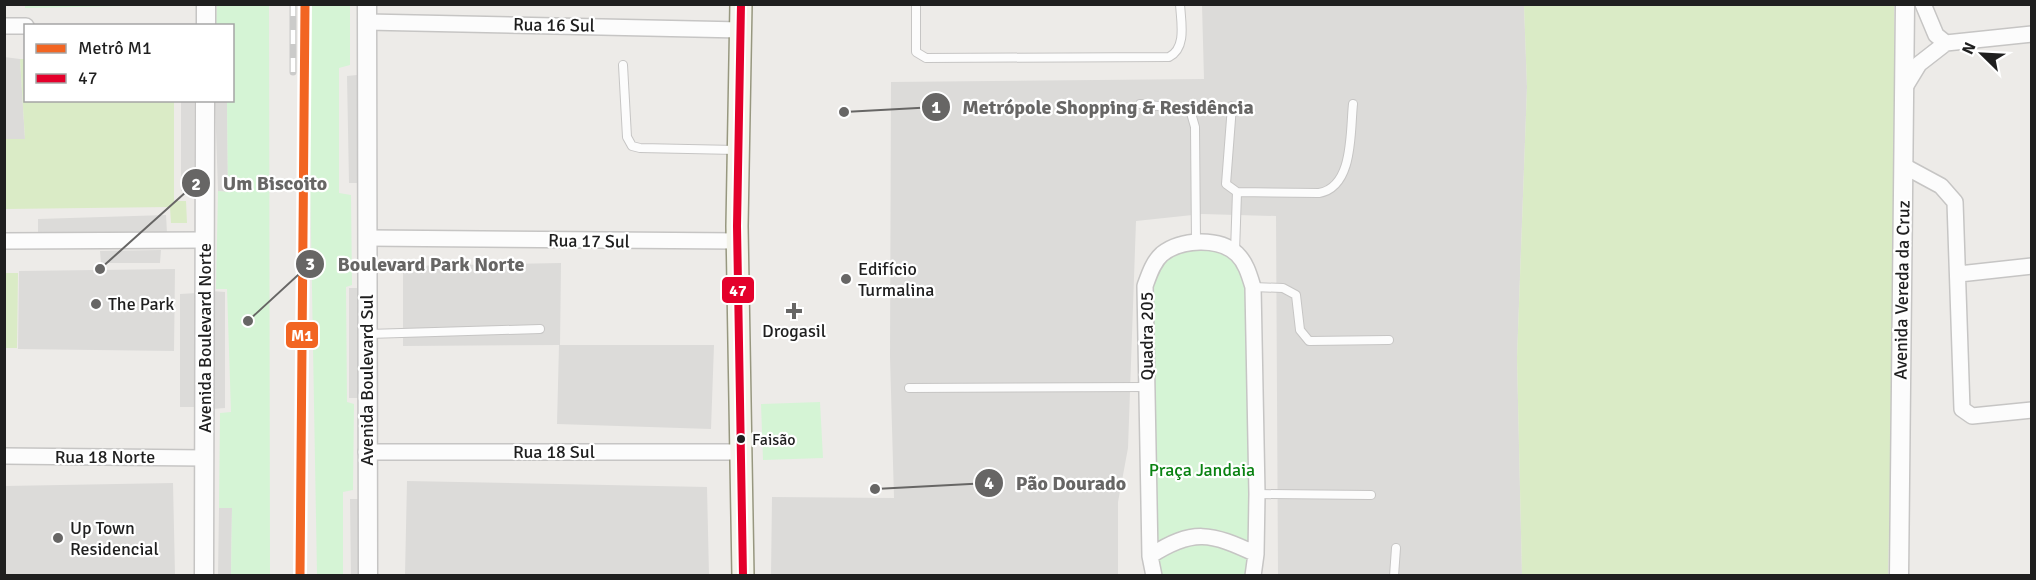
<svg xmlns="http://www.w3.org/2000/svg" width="2036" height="580" viewBox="0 0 2036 580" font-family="Signika,sans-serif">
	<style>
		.residential { fill: #dcdbd9 }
		.grass { fill: #daebc6 }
		.park { fill: #d5f4d5 }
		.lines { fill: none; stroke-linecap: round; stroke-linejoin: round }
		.service-casing { stroke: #c6c5c4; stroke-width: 10 }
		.minor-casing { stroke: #c6c5c4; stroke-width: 18 }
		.tertiary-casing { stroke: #c6c5c4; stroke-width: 21 }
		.secondary-casing { stroke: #97977f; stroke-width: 24 }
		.service { stroke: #fcfcfc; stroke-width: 8 }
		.minor { stroke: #fcfcfc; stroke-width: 15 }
		.tertiary { stroke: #fcfcfc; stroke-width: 18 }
		.secondary { stroke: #f4f4eb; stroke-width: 21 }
		.rail-casing { stroke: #cbcbca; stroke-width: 7 }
		.rail { stroke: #fff; stroke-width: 4.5; stroke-dasharray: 14; stroke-linecap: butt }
		.bus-1-casing { stroke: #fff; stroke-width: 12 }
		.bus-1 { stroke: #e4002b; stroke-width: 8 }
		.metro-1-casing { stroke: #fff; stroke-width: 14 }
		.metro-1 { stroke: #f26522; stroke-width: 9 }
		.poi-dot { fill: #676665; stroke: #fff; stroke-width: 2 }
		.bus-dot { fill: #1f1f1f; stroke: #fff; stroke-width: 2 }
		.labels { text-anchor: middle; stroke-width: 4.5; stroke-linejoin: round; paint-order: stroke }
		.bus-label { font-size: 16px; fill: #1f1f1f; stroke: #fff; text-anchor: start }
		.street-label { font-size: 18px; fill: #1f1f1f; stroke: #fff }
		.poi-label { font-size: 18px; fill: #1f1f1f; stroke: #fff; text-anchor: start }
		.park-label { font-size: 18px; fill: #098211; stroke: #fff }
		.leader { fill: none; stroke: #676665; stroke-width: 2 }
		.callout-dot { fill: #676665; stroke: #fff; stroke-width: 2 }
		.mark-label { font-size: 18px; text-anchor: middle; font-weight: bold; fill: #fff }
		.callout-label { font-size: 20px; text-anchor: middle; font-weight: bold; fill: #676665; stroke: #fff; stroke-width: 4.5; stroke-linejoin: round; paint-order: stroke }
		.line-badge { stroke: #fff; stroke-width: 2 }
		.badge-label { font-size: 16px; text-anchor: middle; font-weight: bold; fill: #fff }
	</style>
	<rect width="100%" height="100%" fill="#edebe8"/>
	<path class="residential" d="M 1202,5 L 1524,5 L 1527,87 L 1517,358 L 1522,575 L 1278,575 L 1276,216 L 1202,214 L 1136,221 L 1128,448 L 1118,502 L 1118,575 L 771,576 L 772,497 L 894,498 L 890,357 L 891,82 L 1204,79 Z
		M 4,57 L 20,59 L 25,139 L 5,139 Z
		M 357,75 L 358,183 L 349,183 L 347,76 Z
		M 181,101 L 194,101 L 194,191 L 181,191 Z
		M 215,101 L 227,101 L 228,192 L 218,191 Z
		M 166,215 L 167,233 L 38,236 L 38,219 Z
		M 161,250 L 160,263 L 101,263 L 100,251 Z
		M 561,263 L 560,345 L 714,345 L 711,429 L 557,424 L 559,345 L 403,346 L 403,266 Z
		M 175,269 L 174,351 L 18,349 L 19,271 Z
		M 349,288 L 359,288 L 359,398 L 349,398 Z
		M 211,291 L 225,292 L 225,408 L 212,409 Z
		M 197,293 L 195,407 L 180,407 L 180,294 Z
		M 407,481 L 707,487 L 709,575 L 405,575 Z
		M 173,483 L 175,575 L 5,575 L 5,486 Z
		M 350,499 L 359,499 L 359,575 L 351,575 Z
		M 232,507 L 231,575 L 218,576 L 219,508 Z"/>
	<path class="grass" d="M 1524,5 L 1894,5 L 1896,221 L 1888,575 L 1522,576 L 1517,358 L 1527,87 Z
		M 20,59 L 25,59 L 26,100 L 174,101 L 174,201 L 186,201 L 187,223 L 171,223 L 170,207 L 5,209 L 5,139 L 25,139 Z
		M 4,273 L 18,273 L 17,348 L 5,348 Z"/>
	<path class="park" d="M 174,5 L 25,8 L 25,4 Z
		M 217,5 L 269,5 L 270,575 L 231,575 L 232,508 L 219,508 L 220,413 L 231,412 L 227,289 L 216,289 L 218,191 L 228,192 L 227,101 L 232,100 L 232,26 L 216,25 Z
		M 307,5 L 350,5 L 350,65 L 339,68 L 339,193 L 351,195 L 352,285 L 346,287 L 347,402 L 354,404 L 353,490 L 343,492 L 343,575 L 317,575 Z
		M 1214,244 L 1246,265 L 1253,575 L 1154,575 L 1151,269 L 1162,254 Z
		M 820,402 L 823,458 L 763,460 L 761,404 Z"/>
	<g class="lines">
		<defs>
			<path id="service" d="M 916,4 L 916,52 L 926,58 L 1169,57 C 1187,48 1181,22 1180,4
				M 623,65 L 627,137 L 632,146 L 640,148 L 736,150
				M 1140,104 L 1185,109 L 1191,113 L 1195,127 L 1196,242
				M 1232,106 L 1226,184 L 1237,192
				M 1235,252 L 1237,192 L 1319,193 C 1354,187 1350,131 1353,104
				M 1253,287 L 1283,288 L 1296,295 L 1300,330 L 1309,341 L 1389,340
				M 368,334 L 540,329
				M 909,388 L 1147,387
				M 1257,494 L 1371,495
				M 1394,576 L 1396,548"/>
			<path id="minor" d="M 1923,4 L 1936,35 L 1946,43
				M 367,22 L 741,30
				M 4,26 L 26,26
				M 1905,87 L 1919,64 L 1946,43 L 2032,34
				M 1904,166 L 1941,186 L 1955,202 L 1962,409 L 1972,416 L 2032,410
				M 368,238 L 738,241
				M 4,241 L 205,240
				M 1959,274 L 2032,266
				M 366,452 L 742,452
				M 4,456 L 205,458
				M 1150,556 C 1193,528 1211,533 1256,554
				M 1154,576 L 1150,556 L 1145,286 C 1149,275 1153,262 1162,254 C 1181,239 1219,237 1237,254 C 1246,263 1249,274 1253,287 L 1257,494 L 1256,554 L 1253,576"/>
			<path id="tertiary" d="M 206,4 L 206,26
				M 367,4 L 368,576
				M 204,576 L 205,100
				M 1899,576 L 1905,4"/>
			<path id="secondary" d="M 741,4 L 737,226 L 743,576"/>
		</defs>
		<use href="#service" class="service-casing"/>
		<use href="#minor" class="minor-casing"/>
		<use href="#tertiary" class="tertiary-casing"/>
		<use href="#secondary" class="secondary-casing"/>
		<use href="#service" class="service"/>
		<use href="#minor" class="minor"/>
		<use href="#tertiary" class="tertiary"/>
		<use href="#secondary" class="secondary"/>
		<defs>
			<path id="rail" d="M 293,72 L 293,4"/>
		</defs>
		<use href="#rail" class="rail-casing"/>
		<use href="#rail" class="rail"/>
		<defs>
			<path id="bus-1" d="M 741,4 L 737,226 L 743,576"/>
		</defs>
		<use href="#bus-1" class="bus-1-casing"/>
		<use href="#bus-1" class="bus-1"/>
		<defs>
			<path id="metro-1" d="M 300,576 L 305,4"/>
		</defs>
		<use href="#metro-1" class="metro-1-casing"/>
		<use href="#metro-1" class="metro-1"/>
	</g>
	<g class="poi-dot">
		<circle cx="846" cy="279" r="6"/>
		<circle cx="96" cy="304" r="6"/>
		<path d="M791 302h6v6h6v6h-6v6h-6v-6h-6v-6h6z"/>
		<circle cx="58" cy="538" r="6"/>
	</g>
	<circle class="bus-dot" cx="741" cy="439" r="5"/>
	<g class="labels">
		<g class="bus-label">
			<text x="752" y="445">Faisão</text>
		</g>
		<g class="street-label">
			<text transform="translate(554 25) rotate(1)" y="6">Rua 16 Sul</text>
			<text transform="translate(589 241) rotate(1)" y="6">Rua 17 Sul</text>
			<text transform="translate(1902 290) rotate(-89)" y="6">Avenida Vereda da Cruz</text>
			<text transform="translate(1147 336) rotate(-90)" y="6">Quadra 205</text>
			<text transform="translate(205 338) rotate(-90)" y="6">Avenida Boulevard Norte</text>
			<text transform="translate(367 380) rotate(-90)" y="6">Avenida Boulevard Sul</text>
			<text x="554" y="458">Rua 18 Sul</text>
			<text x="105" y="463">Rua 18 Norte</text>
		</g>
		<g class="poi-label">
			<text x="858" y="275">Edifício<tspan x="858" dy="21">Turmalina</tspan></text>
			<text x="108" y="310">The Park</text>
			<text x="794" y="337" text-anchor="middle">Drogasil</text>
			<text x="70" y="534">Up Town<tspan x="70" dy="21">Residencial</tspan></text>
		</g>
		<g class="park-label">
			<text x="1202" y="476">Praça Jandaia</text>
		</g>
	</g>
	<path class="leader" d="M844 112L936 107M100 269L196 183M248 321L310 264M875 489L989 483"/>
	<g class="callout-dot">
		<circle cx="844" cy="112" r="6"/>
		<circle cx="100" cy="269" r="6"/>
		<circle cx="248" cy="321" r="6"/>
		<circle cx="875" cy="489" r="6"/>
		<circle cx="936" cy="107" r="15"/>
		<circle cx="196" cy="183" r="15"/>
		<circle cx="310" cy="264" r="15"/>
		<circle cx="989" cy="483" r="15"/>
	</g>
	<g class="mark-label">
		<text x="936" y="113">1</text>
		<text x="196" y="190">2</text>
		<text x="310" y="270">3</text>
		<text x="989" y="489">4</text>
	</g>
	<g class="callout-label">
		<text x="1108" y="114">Metrópole Shopping &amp; Residência</text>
		<text x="275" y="190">Um Biscoito</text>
		<text x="431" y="271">Boulevard Park Norte</text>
		<text x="1071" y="490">Pão Dourado</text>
	</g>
	<g class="line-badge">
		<rect x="721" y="276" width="34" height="28" rx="6" fill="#e4002b"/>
		<rect x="285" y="321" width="34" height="28" rx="6" fill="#f26522"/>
	</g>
	<g class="badge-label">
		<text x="738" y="296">47</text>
		<text x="302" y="341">M1</text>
	</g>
	<rect width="2036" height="580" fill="none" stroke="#1f1f1f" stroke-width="12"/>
	<rect x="24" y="24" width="210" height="78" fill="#ffffff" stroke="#a5a5a5" stroke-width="1.5"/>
	<rect x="36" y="44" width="30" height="9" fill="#f26522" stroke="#a5a5a5" stroke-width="1.5"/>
	<text x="78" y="54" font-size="18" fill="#1f1f1f">Metrô M1</text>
	<rect x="36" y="74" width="30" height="9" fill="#e4002b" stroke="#a5a5a5" stroke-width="1.5"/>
	<text x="78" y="84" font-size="18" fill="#1f1f1f">47</text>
	<g transform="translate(1982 54) rotate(294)" stroke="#ffffff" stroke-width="4.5" paint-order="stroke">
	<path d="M0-4.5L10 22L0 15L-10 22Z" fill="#1f1f1f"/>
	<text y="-9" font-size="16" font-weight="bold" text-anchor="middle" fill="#1f1f1f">N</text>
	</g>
</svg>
